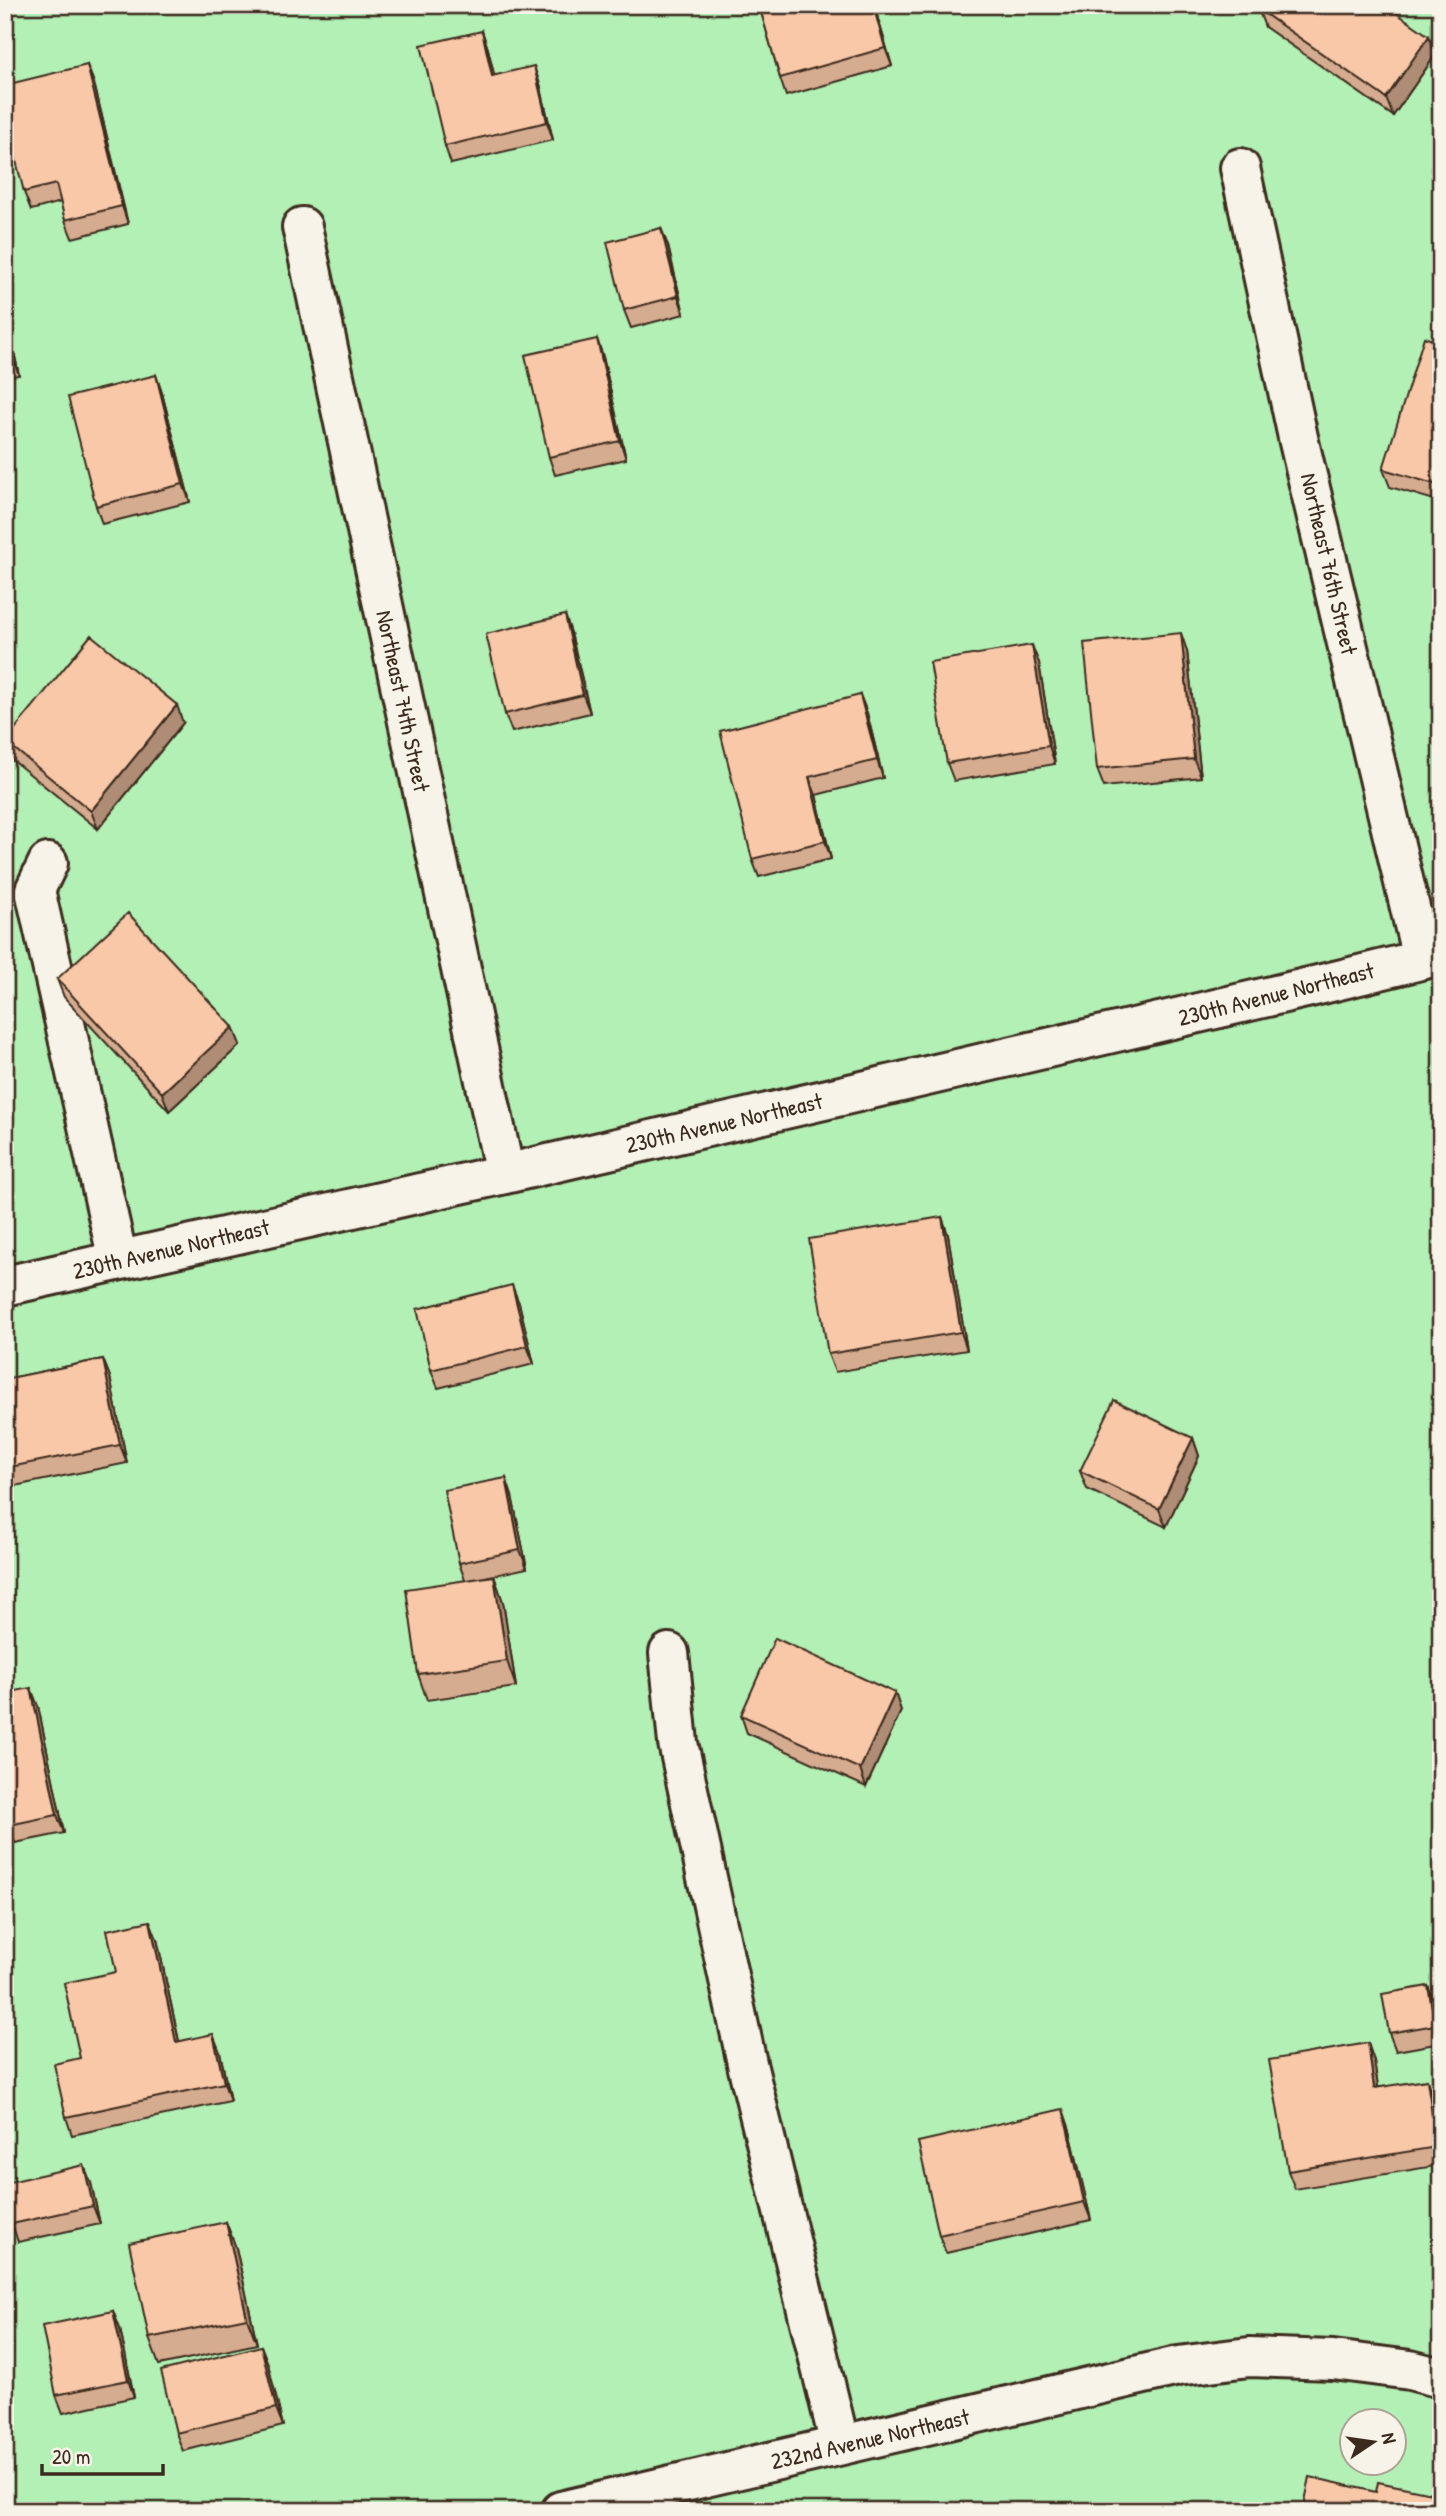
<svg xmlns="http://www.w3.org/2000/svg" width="1446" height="2516" viewBox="0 0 1446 2516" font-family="'Patrick Hand',sans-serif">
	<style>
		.green { fill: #b3f0b5; stroke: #778d6a; stroke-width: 2; fill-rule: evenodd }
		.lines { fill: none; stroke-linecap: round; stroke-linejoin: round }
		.minor-casing { stroke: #3b2a1e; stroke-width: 44 }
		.minor { stroke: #f7f3e8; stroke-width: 38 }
		.wall { fill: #d6ac90; stroke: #3b2a1e; stroke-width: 2 }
		.shaded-wall { fill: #ae8c76; stroke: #3b2a1e; stroke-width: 2 }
		.building { fill: #f9c8a8; stroke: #3b2a1e; stroke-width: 2 }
		.labels { text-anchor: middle; stroke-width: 5; stroke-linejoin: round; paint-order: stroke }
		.street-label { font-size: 23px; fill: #3b2a1e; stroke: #f7f3e8 }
	</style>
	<rect width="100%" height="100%" fill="#f7f3e8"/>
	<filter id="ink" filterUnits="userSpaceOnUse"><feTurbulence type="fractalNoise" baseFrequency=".0143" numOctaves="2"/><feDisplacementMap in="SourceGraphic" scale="14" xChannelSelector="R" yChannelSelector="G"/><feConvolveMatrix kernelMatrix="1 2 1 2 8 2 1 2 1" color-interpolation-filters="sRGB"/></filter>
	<g filter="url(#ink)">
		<path class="green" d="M 5,5 L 1441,5 L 1441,2511 L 5,2511 ZM 1352,2422 L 1394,2422 L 1394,2464 L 1352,2464 Z"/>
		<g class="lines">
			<defs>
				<path id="minor" d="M 1240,168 L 1299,442 L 1422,958
					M 302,227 L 505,1174
					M 48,863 L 35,890 L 118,1260
					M 5,1286 L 505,1174 L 1310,987 L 1441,955
					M 669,1653 L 678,1743 L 748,2068 L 840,2445
					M 561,2511 L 1178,2366 L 1249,2357 L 1333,2360 L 1410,2370 L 1441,2378"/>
			</defs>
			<use href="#minor" class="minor-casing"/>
			<use href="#minor" class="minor"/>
		</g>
		<path class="wall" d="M 759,5 L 874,5 L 892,66 L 786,96 L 780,78 Z
			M 1258,9 L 1436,54 L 1393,116 L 1265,27 Z
			M 482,31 L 488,49 L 494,75 L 540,84 L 553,140 L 451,164 L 445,146 Z
			M 87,65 L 94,83 L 128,224 L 72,238 L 65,220 L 61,202 L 31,210 L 24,192 Z
			M 661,228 L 668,246 L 684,314 L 631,328 L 624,310 Z
			M 5,311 L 19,375 L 5,377 Z
			M 597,339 L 603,357 L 626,459 L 555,475 L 549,457 Z
			M 1441,343 L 1441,502 L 1390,487 L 1383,469 Z
			M 156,375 L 162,393 L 190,502 L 102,524 L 96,506 Z
			M 565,615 L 571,633 L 590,713 L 512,732 L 505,714 Z
			M 1187,651 L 1201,777 L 1104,787 L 1097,769 Z
			M 1039,663 L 1055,764 L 954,781 L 947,763 Z
			M 860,695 L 867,713 L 883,778 L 816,795 L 831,859 L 759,877 L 752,859 Z
			M 183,723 L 98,829 L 11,759 L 5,742 Z
			M 57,979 L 233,1027 L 240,1045 L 169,1111 L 64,997 Z
			M 942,1217 L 948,1235 L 967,1350 L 835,1372 L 828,1354 Z
			M 519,1303 L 534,1364 L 438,1388 L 431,1370 Z
			M 103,1359 L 110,1377 L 127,1463 L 5,1488 L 5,1379 Z
			M 1193,1438 L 1199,1456 L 1166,1527 L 1087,1489 L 1080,1471 Z
			M 506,1478 L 512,1496 L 527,1568 L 471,1580 L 494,1576 L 503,1602 L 516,1687 L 427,1700 L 418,1674 L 465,1580 L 459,1563 Z
			M 895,1693 L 901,1711 L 866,1787 L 747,1733 L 741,1715 Z
			M 38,1706 L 64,1833 L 15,1843 L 9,1825 Z
			M 157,1939 L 179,2041 L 220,2052 L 230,2101 L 72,2135 L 66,2117 L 80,2058 L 116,1972 Z
			M 1428,1986 L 1435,2004 L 1441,2043 L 1396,2051 L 1389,2033 Z
			M 1374,2061 L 1378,2087 L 1433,2098 L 1441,2145 L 1441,2165 L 1295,2189 L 1288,2171 Z
			M 1069,2127 L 1091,2220 L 946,2253 L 939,2235 Z
			M 91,2183 L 100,2224 L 18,2242 L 12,2224 Z
			M 226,2222 L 236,2248 L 257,2344 L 159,2365 L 149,2338 Z
			M 113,2311 L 120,2329 L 134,2397 L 63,2413 L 56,2395 Z
			M 261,2346 L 268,2364 L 283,2426 L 183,2451 L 176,2433 Z"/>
		<path class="shaded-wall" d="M 873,5 L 874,5 L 892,66 L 885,48 Z
			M 482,31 L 488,49 L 499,94 L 492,76 Z
			M 1429,36 L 1436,54 L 1393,116 L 1386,98 Z
			M 87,65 L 94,83 L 128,224 L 122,206 Z
			M 534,66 L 540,84 L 553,140 L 547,122 Z
			M 661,228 L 668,246 L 684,314 L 678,296 Z
			M 5,311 L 19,375 L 12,357 L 5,325 Z
			M 597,339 L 603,357 L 626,459 L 620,441 Z
			M 156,375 L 162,393 L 190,502 L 183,484 Z
			M 565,615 L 571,633 L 590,713 L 583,695 Z
			M 1181,633 L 1187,651 L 1201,777 L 1194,759 Z
			M 1032,645 L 1039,663 L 1055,764 L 1049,746 Z
			M 860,695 L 867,713 L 883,778 L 877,760 Z
			M 177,705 L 183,723 L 98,829 L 91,811 Z
			M 809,777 L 816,795 L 831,859 L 825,841 Z
			M 233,1027 L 240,1045 L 169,1111 L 162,1093 Z
			M 942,1217 L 948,1235 L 967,1350 L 961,1332 Z
			M 512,1285 L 519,1303 L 534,1364 L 527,1346 Z
			M 103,1359 L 110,1377 L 127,1463 L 120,1445 Z
			M 1193,1438 L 1199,1456 L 1166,1527 L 1159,1509 Z
			M 506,1478 L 512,1496 L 527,1568 L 520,1550 Z
			M 494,1576 L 503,1602 L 516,1687 L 507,1661 Z
			M 31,1688 L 38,1706 L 64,1833 L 57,1815 Z
			M 895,1693 L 901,1711 L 866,1787 L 860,1769 Z
			M 150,1921 L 157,1939 L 183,2060 L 176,2042 Z
			M 1428,1986 L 1435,2004 L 1441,2040 L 1435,2025 Z
			M 213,2034 L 220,2052 L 230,2101 L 224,2083 Z
			M 1368,2043 L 1374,2061 L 1381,2106 L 1374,2088 Z
			M 1427,2080 L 1433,2098 L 1441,2145 L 1441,2156 L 1437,2147 Z
			M 1063,2109 L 1069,2127 L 1091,2220 L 1084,2202 Z
			M 84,2165 L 91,2183 L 100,2224 L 93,2206 Z
			M 226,2222 L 236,2248 L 257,2344 L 247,2318 Z
			M 113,2311 L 120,2329 L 134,2397 L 128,2380 Z
			M 261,2346 L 268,2364 L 283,2426 L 276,2408 Z"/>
		<path class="building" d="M 759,5 L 873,5 L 885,48 L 780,78 Z
			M 1257,5 L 1385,5 L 1429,36 L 1386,98 L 1258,9 Z
			M 482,31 L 492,76 L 534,66 L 547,122 L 445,146 L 421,45 Z
			M 87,65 L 122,206 L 65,220 L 56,184 L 24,192 L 5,117 L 5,85 Z
			M 661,228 L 678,296 L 624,310 L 607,242 Z
			M 5,325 L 12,357 L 5,358 Z
			M 1424,337 L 1441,343 L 1441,486 L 1383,469 Z
			M 597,339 L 620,441 L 549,457 L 525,355 Z
			M 156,375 L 183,484 L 96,506 L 68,397 Z
			M 565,615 L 583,695 L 505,714 L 486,634 Z
			M 1181,633 L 1194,759 L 1097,769 L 1084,643 Z
			M 91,635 L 177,705 L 91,811 L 5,741 Z
			M 1032,645 L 1049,746 L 947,763 L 930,662 Z
			M 860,695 L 877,760 L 809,777 L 825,841 L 752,859 L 720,731 Z
			M 128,913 L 233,1027 L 162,1093 L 57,979 Z
			M 942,1217 L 961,1332 L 828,1354 L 809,1239 Z
			M 512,1285 L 527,1346 L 431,1370 L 417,1309 Z
			M 103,1359 L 120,1445 L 5,1468 L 5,1379 Z
			M 1114,1400 L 1193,1438 L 1159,1509 L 1080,1471 Z
			M 506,1478 L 520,1550 L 459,1563 L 444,1490 Z
			M 494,1576 L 507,1661 L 418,1674 L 406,1589 Z
			M 775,1638 L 895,1693 L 860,1769 L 741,1715 Z
			M 31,1688 L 57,1815 L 9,1825 L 5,1808 L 5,1693 Z
			M 150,1921 L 176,2042 L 213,2034 L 224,2083 L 66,2117 L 54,2064 L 80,2058 L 64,1983 L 116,1972 L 107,1930 Z
			M 1428,1986 L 1435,2025 L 1389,2033 L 1382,1994 Z
			M 1368,2043 L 1374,2088 L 1427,2080 L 1437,2147 L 1288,2171 L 1269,2060 Z
			M 1063,2109 L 1084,2202 L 939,2235 L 918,2142 Z
			M 84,2165 L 93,2206 L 12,2224 L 5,2196 L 5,2183 Z
			M 226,2222 L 247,2318 L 149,2338 L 129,2243 Z
			M 113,2311 L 128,2380 L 56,2395 L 42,2326 Z
			M 261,2346 L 276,2408 L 176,2433 L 161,2371 Z
			M 1310,2477 L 1376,2492 L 1378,2482 L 1441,2495 L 1441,2500 L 1438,2511 L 1303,2511 Z"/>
	</g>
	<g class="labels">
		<g class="street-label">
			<text transform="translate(1329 564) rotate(77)" y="8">Northeast 76th Street</text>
			<text transform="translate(403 701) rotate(78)" y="8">Northeast 74th Street</text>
			<text transform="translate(1276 994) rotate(-14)" y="8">230th Avenue Northeast</text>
			<text transform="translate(724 1123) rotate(-13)" y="8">230th Avenue Northeast</text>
			<text transform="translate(171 1249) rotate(-13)" y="8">230th Avenue Northeast</text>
			<text transform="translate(870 2439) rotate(-13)" y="8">232nd Avenue Northeast</text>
		</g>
	</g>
	<rect width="1446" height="2516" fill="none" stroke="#f7f3e8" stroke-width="28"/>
	<rect x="14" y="14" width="1418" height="2488" fill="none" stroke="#3b2a1e" stroke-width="2.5" filter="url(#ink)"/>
	<g transform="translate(1373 2442) rotate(77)"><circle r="33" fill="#f7f3e8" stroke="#aca397" stroke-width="2"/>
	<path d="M0-5L12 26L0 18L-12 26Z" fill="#3b2a1e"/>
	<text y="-10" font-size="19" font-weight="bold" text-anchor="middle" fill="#3b2a1e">N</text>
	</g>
	<path d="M42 2464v10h121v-10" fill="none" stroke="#3b2a1e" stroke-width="3.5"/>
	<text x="52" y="2464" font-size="21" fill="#3b2a1e" stroke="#f7f3e8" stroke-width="5" paint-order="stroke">20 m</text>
</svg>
